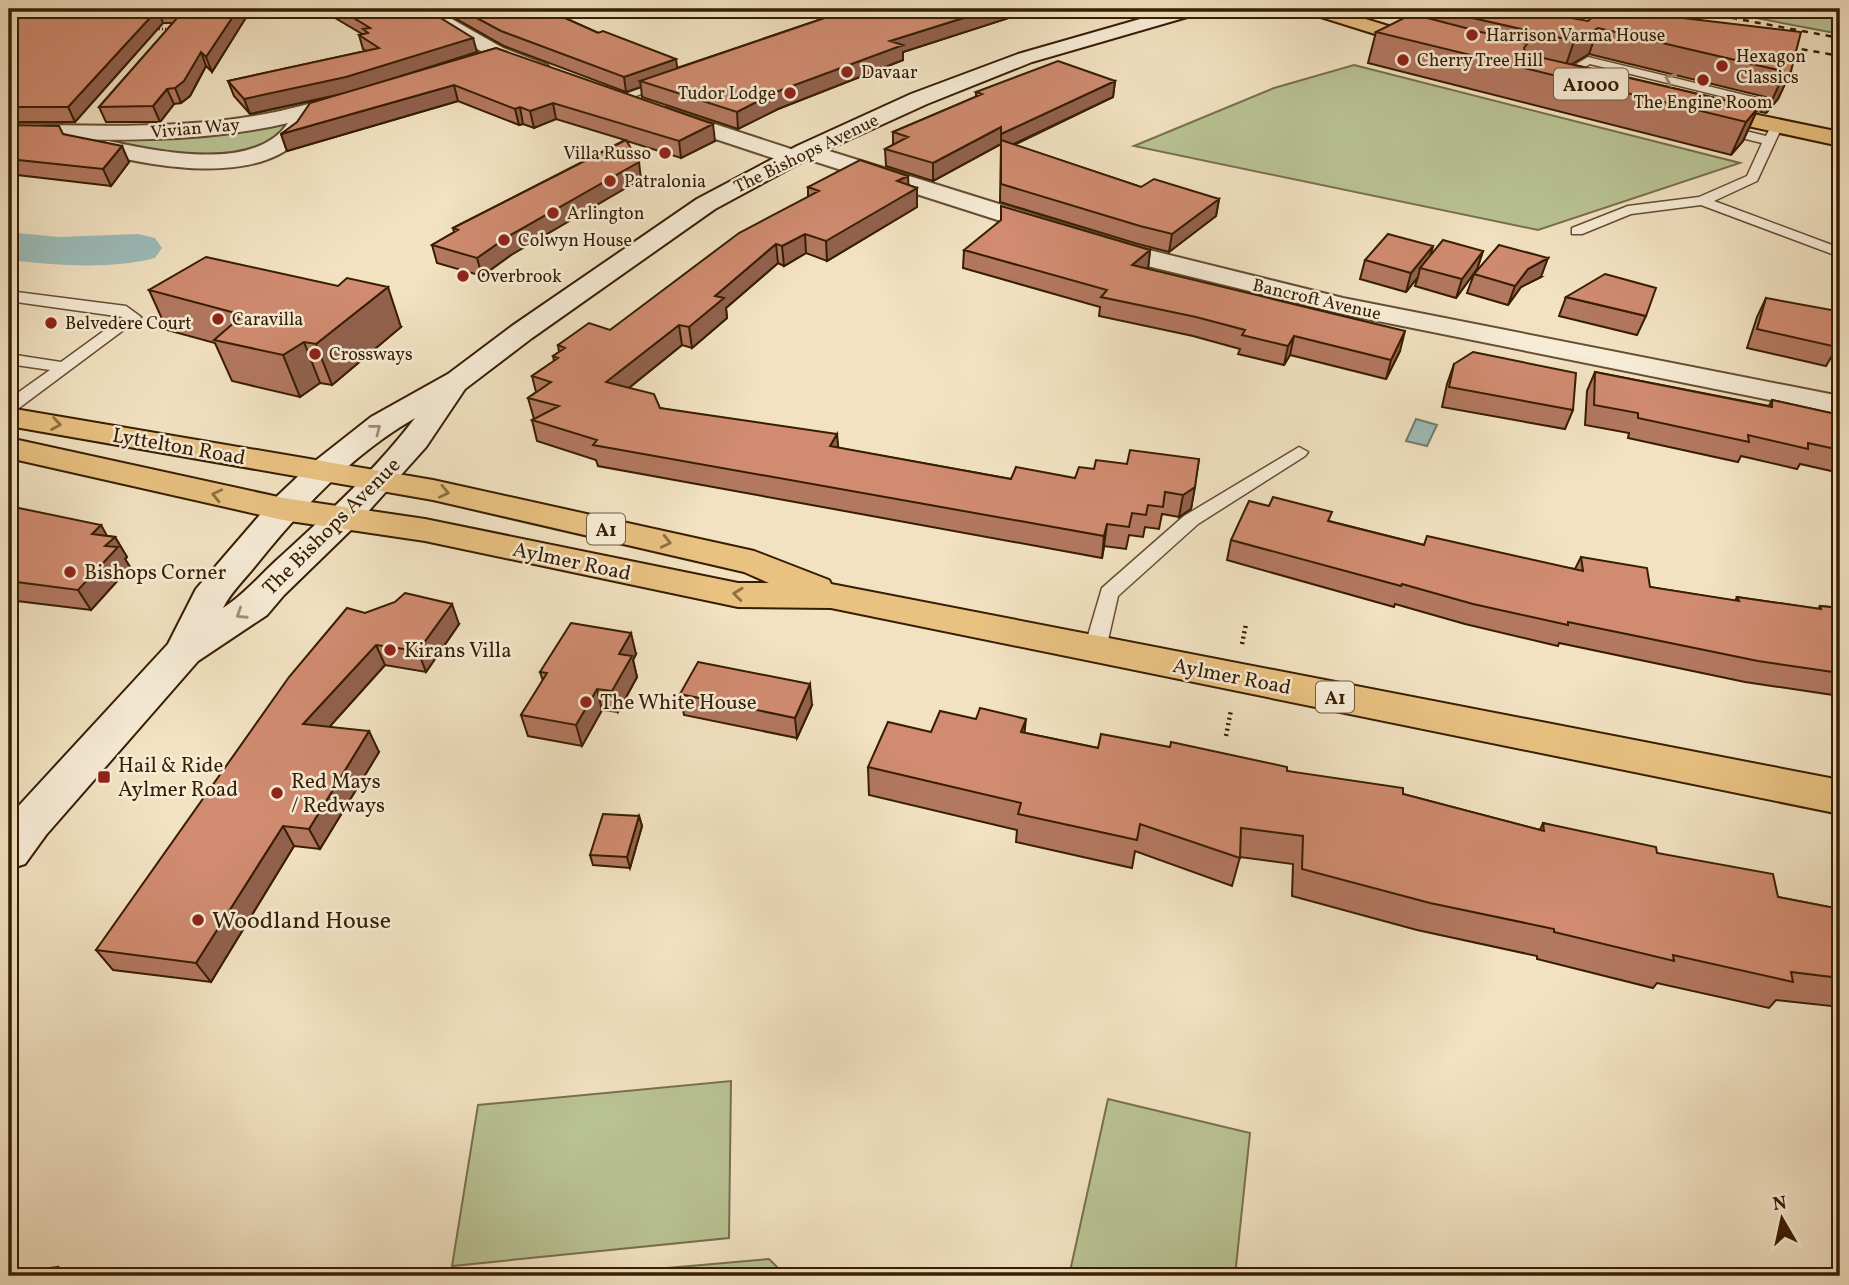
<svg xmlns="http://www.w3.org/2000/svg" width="1849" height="1285" viewBox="0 0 1849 1285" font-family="Vollkorn,serif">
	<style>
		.green { fill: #b9c394; stroke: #78704b; stroke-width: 2 }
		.water { fill: #9cbcba; stroke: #747c70; stroke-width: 2 }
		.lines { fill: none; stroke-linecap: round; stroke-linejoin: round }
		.river { fill: #9cbcba; fill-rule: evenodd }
		.lane-casing { stroke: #664e32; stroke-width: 3 }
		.street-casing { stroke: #664e32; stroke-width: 4 }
		.secondary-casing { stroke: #371d02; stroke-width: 4 }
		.primary-casing { stroke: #371d02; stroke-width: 4 }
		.highway-casing { stroke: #371d02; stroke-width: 4 }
		.path-far1 { stroke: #371d02; stroke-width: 2.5; stroke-dasharray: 1 2; stroke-linecap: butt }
		.path { stroke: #371d02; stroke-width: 4.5; stroke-dasharray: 2 3.5; stroke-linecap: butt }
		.lane { fill: #f7ecd7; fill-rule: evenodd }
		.street { fill: #f7ecd7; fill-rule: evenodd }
		.secondary { fill: #f7ecd7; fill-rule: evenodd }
		.primary { fill: #e9c181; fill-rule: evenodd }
		.highway { fill: #e9c181; fill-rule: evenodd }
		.rail { stroke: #371d02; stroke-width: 2.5; stroke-dasharray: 6 6; stroke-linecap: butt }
		.wall { fill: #b37860; stroke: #371d02; stroke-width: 2 }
		.shaded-wall { fill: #92614e; stroke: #371d02; stroke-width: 2 }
		.building { fill: #d08b70; stroke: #371d02; stroke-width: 2 }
		.oneway { stroke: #a18f77 }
		.oneway2 { stroke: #906f42 }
		.poi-dot { fill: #8f2418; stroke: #f7ecd7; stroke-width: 2.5 }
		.labels { text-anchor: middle; stroke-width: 5; stroke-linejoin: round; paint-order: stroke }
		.far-poi-label { font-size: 18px; fill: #371d02; stroke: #f7ecd7; text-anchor: start }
		.far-street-label { font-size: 18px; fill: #371d02; stroke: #f7ecd7 }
		.shield { fill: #f7ecd7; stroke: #715b42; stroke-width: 2 }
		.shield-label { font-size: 19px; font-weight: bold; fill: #371d02 }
		.street-label { font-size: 21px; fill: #371d02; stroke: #f7ecd7 }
		.poi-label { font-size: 21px; fill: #371d02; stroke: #f7ecd7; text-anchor: start }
		.near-poi-label { font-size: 24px; fill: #371d02; stroke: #f7ecd7; text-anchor: start }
	</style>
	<rect width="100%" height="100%" fill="#f2e2c2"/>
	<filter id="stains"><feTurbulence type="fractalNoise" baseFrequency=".00286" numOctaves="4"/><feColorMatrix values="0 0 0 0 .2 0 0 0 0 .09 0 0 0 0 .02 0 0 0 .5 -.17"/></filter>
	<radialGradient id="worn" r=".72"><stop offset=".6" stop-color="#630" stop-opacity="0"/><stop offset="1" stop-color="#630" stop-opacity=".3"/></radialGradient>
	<path class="green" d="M 1721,9 L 1840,9 L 1840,34 L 1735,14 Z
		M 1354,65 L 1740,163 L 1538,230 L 1134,146 L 1274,88 Z
		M 272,124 L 284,125 L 290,128 L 259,149 L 203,159 L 107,142 L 112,139 Z
		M 731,1081 L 729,1238 L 452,1266 L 478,1105 Z
		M 1108,1099 L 1250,1133 L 1235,1276 L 1069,1276 Z
		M 769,1259 L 786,1276 L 576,1276 Z"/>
	<path class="water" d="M 1416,419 L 1437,425 L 1427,446 L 1406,441 Z"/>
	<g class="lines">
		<path class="river" d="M 9,232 L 58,237 L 138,234 L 155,238 L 162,248 L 155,258 C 108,270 56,265 9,260 Z"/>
		<defs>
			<path id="lane" d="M 1588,57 L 1765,100 L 1767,102 L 1749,122 L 1745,123 L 1739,119 L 1753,104 L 1590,64 L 1565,79 L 1555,77 Z
				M 662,80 L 672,82 L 623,101 L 613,99 Z
				M 1721,125 L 1766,136 L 1771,126 L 1781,129 L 1757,181 L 1714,201 L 1840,248 L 1840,257 L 1701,205 L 1631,214 L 1582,234 L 1572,234 L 1572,228 L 1628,206 L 1699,197 L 1747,176 L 1762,143 L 1717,132 L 1717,126 Z
				M 9,291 L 126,306 L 141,317 L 15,411 L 9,412 L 9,399 L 50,370 L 9,364 L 9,354 L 61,362 L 123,317 L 9,301 Z
				M 1299,447 L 1308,452 L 1305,456 L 1198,524 L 1118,596 L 1106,649 L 1102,654 L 1095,656 L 1088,654 L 1084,649 L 1102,588 L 1184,516 Z"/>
			<path id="street" d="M 412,9 L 434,9 L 503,48 L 547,65 L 550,69 L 547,73 L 540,75 L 489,56 Z
				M 353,92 L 361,93 L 364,98 L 361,103 L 314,116 C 310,123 306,133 300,139 C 255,185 155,167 100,153 L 97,148 L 100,143 L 108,141 C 157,151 255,173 288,123 C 198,144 101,140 9,138 L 9,124 C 91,126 174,129 254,116 C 288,111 320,100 353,92 Z
				M 666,108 L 794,150 L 805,144 L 813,146 L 1137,247 L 1343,298 L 1840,396 L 1840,414 L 1343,314 L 1119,259 L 804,158 L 801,162 L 785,162 L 658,120 L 655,115 L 658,110 Z"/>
			<path id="secondary" d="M 1175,9 L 1203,9 L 1201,13 L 1032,62 L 927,104 L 813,156 L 715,209 L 532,338 L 465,389 L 426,447 L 356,525 L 284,595 L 267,615 L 198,661 L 46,835 L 25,864 L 9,869 L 9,818 L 14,811 L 168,644 L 196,589 L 271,502 L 310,465 L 371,417 L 448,374 L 512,326 L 697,199 L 797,146 L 911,94 L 1018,54 ZM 415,418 C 376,470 326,515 279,558 C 260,575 244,595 223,608 C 230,593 245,579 256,565 C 301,509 351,455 415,418 Z"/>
			<path id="primary" d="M 1306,9 L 1333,9 L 1437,41 L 1440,45 L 1430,51 L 1423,49 L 1308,13 Z
				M 1700,103 L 1840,132 L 1840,146 L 1692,114 L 1689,109 L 1692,104 Z"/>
			<path id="highway" d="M 9,408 L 433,480 L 754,551 L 829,580 L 831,584 L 1840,780 L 1840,814 L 831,608 L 738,607 L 425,541 L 283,520 L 9,458 L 9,438 L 283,498 L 425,519 L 738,583 L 769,583 L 744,572 L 433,500 L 9,426 Z"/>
		</defs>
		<use href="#lane" class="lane-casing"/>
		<use href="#street" class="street-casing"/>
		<use href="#secondary" class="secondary-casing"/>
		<use href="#primary" class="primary-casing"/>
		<use href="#highway" class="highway-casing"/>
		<path class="path-far1" d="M 243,18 L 290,9
			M 153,29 L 172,29"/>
		<path class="path" d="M 1242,644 L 1246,624
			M 1226,736 L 1231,710"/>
		<use href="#lane" class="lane"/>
		<use href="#street" class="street"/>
		<use href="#secondary" class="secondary"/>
		<use href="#primary" class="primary"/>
		<use href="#highway" class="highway"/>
		<path class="rail" d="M 1553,9 L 1612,18
			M 1684,9 L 1840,38
			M 1778,45 L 1840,56"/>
	</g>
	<path class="wall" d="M 9,9 L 254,9 L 245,19 L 212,72 L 206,66 L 190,96 L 181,103 L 174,104 L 160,122 L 106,122 L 99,107 L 173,23 L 163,23 L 75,122 L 9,122 Z
		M 320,9 L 426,9 L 477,52 L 386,80 L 496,48 L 715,141 L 681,158 L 627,141 L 641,179 L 511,255 L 482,276 L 437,263 L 432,245 L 454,232 L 453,228 L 625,140 L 556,119 L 534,128 L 523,124 L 519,125 L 458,101 L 287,151 L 281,134 L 341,94 L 250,114 L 234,96 L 228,81 L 366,51 L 363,49 L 359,35 L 362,34 Z
		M 439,9 L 545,9 L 677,68 L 851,9 L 1042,9 L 1024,13 L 903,52 L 903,60 L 778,109 L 738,129 L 642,97 L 641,87 L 626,92 L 504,46 Z
		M 681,9 L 712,9 L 695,14 Z
		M 1430,9 L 1545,18 L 1549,14 L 1791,71 L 1778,99 L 1766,113 L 1761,112 L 1767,99 L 1766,97 L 1589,54 L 1571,64 L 1758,108 L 1743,141 L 1731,155 L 1368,63 L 1376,32 L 1428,18 Z
		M 1115,81 L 1113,97 L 1014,145 L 1141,187 L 1219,199 L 1216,216 L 1169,252 L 1138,244 L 1000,202 L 1001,144 L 933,181 L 886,166 L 885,149 L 893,145 L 893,132 L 976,97 L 976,92 Z
		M 9,125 L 63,134 L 129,162 L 111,186 L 9,174 Z
		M 908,176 L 908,185 L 917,188 L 917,207 L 827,261 L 806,253 L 784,266 L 778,263 L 726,308 L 727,318 L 692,348 L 682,345 L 629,388 L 660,408 L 838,448 L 1011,479 L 1075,478 L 1094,469 L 1127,464 L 1199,459 L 1191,509 L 1179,517 L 1162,514 L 1159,529 L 1145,527 L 1143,537 L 1129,535 L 1126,549 L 1104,546 L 1102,558 L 598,466 L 596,460 L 537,441 L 532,420 L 534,419 L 528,398 L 536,392 L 532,376 L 554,361 L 553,356 L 559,352 L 558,345 L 610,330 L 808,197 L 808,187 Z
		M 1433,246 L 1430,255 L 1483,251 L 1477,269 L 1456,298 L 1415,286 L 1418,277 L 1406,292 L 1360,279 L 1365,260 Z
		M 964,250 L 1150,250 L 1148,269 L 1400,351 L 1386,379 L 1290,355 L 1284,365 L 1238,354 L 1240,349 L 1193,336 L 1099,316 L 1100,307 L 963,268 Z
		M 1474,274 L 1541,277 L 1521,287 L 1508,305 L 1467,293 Z
		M 149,290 L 401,327 L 332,385 L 320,383 L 300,397 L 232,381 L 215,343 L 167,330 Z
		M 1566,297 L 1646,316 L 1637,335 L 1559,316 Z
		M 1766,298 L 1837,347 L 1826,366 L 1747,348 L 1757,317 Z
		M 1454,364 L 1573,410 L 1565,429 L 1442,407 L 1447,384 Z
		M 1595,372 L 1769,406 L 1772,400 L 1840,415 L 1840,473 L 1800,464 L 1797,469 L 1741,456 L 1738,462 L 1628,438 L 1629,433 L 1585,425 L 1587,391 Z
		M 9,506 L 107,536 L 115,537 L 127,557 L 125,559 L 130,567 L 91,610 L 9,600 Z
		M 1329,521 L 1424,545 L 1575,569 L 1581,557 L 1650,587 L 1735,601 L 1737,597 L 1818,609 L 1820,606 L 1840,608 L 1840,696 L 1745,682 L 1559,643 L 1558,646 L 1465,624 L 1395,604 L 1394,607 L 1227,560 L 1231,540 Z
		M 365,613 L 459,624 L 426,672 L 385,665 L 330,726 L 379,752 L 320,849 L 294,846 L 211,982 L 113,970 L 96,950 Z
		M 636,654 L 633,660 L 637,677 L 618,712 L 602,710 L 582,746 L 528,736 L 521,715 L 543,681 L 540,672 Z
		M 680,694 L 812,705 L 797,738 L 684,715 Z
		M 976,719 L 1025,733 L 1098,748 L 1287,771 L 1403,794 L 1540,830 L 1543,823 L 1657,853 L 1778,897 L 1840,909 L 1840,1007 L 1776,1000 L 1769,1008 L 1657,983 L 1653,988 L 1537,959 L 1537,956 L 1417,930 L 1292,896 L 1293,864 L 1240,857 L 1232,886 L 1135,851 L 1132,868 L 1016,842 L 1017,830 L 869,795 L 868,767 L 931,732 Z
		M 639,816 L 642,826 L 630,868 L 593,865 L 590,855 Z"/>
	<path class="shaded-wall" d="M 158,9 L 163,23 L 75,122 L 68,107 Z
		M 238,9 L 254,9 L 245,19 L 212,72 L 206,57 Z
		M 695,9 L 712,9 L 695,14 Z
		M 992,9 L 1042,9 L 1024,13 L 903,52 L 903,60 L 778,109 L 738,129 L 737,112 L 776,92 L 890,41 Z
		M 1598,28 L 1589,54 L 1565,68 L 1574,41 Z
		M 473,38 L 477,52 L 351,92 L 250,114 L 244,99 Z
		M 201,52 L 206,66 L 190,96 L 181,103 L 175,88 Z
		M 676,59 L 678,74 L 640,81 L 641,87 L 626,92 L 624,77 Z
		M 1791,71 L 1778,99 L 1766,113 L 1779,85 Z
		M 1115,81 L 1113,97 L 1001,150 L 1001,140 L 1001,151 L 1001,134 Z
		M 454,85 L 458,101 L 287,151 L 281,134 Z
		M 167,89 L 174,104 L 160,122 L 153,106 Z
		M 553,103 L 556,119 L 534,128 L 530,111 Z
		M 520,107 L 523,124 L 519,125 L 515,109 Z
		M 1758,108 L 1743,141 L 1731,155 L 1746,122 Z
		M 713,124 L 715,141 L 681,158 L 679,141 Z
		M 1001,127 L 1001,144 L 933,181 L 933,163 Z
		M 122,146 L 129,162 L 111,186 L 103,169 Z
		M 639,162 L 641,179 L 511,255 L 482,276 L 477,258 L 507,237 Z
		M 908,176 L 909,193 L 917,188 L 917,207 L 827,261 L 826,241 L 897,181 Z
		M 1219,199 L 1216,216 L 1169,252 L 1172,234 Z
		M 805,234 L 806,253 L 784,266 L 782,246 Z
		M 776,244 L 778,263 L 726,308 L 727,318 L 692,348 L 689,327 L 715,296 Z
		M 1433,246 L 1428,264 L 1420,268 L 1418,277 L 1406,292 L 1411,273 Z
		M 1150,250 L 1148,269 L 1132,265 Z
		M 1483,251 L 1477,269 L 1456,298 L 1462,279 Z
		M 1548,258 L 1541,277 L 1521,287 L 1508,305 L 1515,286 L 1528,269 Z
		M 388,287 L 401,327 L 332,385 L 316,344 Z
		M 679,325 L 682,345 L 610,403 L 606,382 Z
		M 1405,331 L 1400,351 L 1386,379 L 1391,360 Z
		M 1294,336 L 1290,355 L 1284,365 L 1288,346 Z
		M 304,342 L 320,383 L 300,397 L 283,355 Z
		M 837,434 L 839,455 L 830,446 Z
		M 1195,487 L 1191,509 L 1179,517 L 1183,495 Z
		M 1107,524 L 1104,546 L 1102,558 L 1104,536 Z
		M 101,525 L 110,541 L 115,537 L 127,557 L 125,559 L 130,567 L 91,610 L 78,590 L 92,534 Z
		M 452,604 L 459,624 L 426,672 L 418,651 Z
		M 631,633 L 636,654 L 633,660 L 637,677 L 618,712 L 612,691 L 619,654 Z
		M 376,645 L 385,665 L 314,744 L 303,724 Z
		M 810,684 L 812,705 L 797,738 L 795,718 Z
		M 597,689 L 602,710 L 582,746 L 576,725 Z
		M 1026,719 L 1023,747 L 1021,732 Z
		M 369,731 L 379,752 L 320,849 L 309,829 Z
		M 639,816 L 642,826 L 630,868 L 627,857 Z
		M 283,826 L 294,846 L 211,982 L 196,963 Z
		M 58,1267 L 70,1276 L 54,1276 Z"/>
	<path class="building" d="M 9,9 L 167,9 L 158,9 L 68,107 L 9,107 Z
		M 174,9 L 238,9 L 206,57 L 201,52 L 184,81 L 175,88 L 167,89 L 153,106 L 99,107 L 179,16 Z
		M 339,9 L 426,9 L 473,38 L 346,77 L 244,99 L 228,81 L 379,48 L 359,35 L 368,33 L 363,29 L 370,28 Z
		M 460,9 L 545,9 L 598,33 L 603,31 L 676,59 L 624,77 L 501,31 Z
		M 851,9 L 992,9 L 890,41 L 903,45 L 776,92 L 737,112 L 640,81 Z
		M 1433,9 L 1508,9 L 1545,18 L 1549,14 L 1588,21 L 1602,9 L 1607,9 L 1801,32 L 1791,71 L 1779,85 L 1774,84 L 1782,74 L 1778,70 L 1598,28 L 1574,41 Z
		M 1412,14 L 1527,44 L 1524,48 L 1526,54 L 1758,108 L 1746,122 L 1376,32 Z
		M 496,48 L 713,124 L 679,141 L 553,103 L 530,111 L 520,107 L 515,109 L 454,85 L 281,134 L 297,122 L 310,103 Z
		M 1058,61 L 1115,81 L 1001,134 L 1001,127 L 933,163 L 885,149 L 908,137 L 893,132 L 982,94 L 976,92 Z
		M 9,125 L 59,126 L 63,134 L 122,146 L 103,169 L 9,159 Z
		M 626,140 L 639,162 L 507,237 L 477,258 L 432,245 L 458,230 L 453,228 Z
		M 1001,140 L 1141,187 L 1154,179 L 1219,199 L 1172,234 L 1140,226 L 1001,184 Z
		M 860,160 L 908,176 L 897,181 L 917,188 L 826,241 L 805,234 L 782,246 L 776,244 L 715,296 L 724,298 L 689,327 L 679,325 L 606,382 L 654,394 L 660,408 L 837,434 L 830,446 L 1011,479 L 1016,467 L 1075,478 L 1079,467 L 1094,469 L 1096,460 L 1127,464 L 1130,450 L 1199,459 L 1195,487 L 1183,495 L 1165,492 L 1163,507 L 1148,505 L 1146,515 L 1132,513 L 1129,527 L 1107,524 L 1104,536 L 593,445 L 597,440 L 532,420 L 559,406 L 528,398 L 551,382 L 532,376 L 558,358 L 553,356 L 565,348 L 558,345 L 589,323 L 610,330 L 739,233 L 819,191 L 808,187 Z
		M 1001,206 L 1150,250 L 1132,265 L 1405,331 L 1391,360 L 1294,336 L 1288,346 L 1242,335 L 1245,330 L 1196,317 L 1101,297 L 1107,290 L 964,250 L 1001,220 Z
		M 1388,234 L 1433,246 L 1411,273 L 1365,260 Z
		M 1443,240 L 1483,251 L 1462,279 L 1420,268 Z
		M 1499,245 L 1548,258 L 1528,269 L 1515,286 L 1474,274 Z
		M 206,257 L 338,286 L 347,278 L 388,287 L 316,344 L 304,342 L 283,355 L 214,340 L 243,315 L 149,290 Z
		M 1605,274 L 1656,288 L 1646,316 L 1566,297 Z
		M 1766,298 L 1837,311 L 1837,347 L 1757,329 Z
		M 1473,352 L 1576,373 L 1573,410 L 1449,387 L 1454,364 Z
		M 1595,372 L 1772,407 L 1772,400 L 1840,415 L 1840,450 L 1808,443 L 1808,449 L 1748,435 L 1749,442 L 1638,418 L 1638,413 L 1594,405 Z
		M 1273,497 L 1332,512 L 1328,521 L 1424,545 L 1427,536 L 1583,571 L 1581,557 L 1647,568 L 1650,587 L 1739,601 L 1737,597 L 1821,609 L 1820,606 L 1840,608 L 1840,673 L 1758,661 L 1568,622 L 1568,625 L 1473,604 L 1402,584 L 1401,586 L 1231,540 L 1249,501 L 1269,506 Z
		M 9,506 L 101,525 L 92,534 L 115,537 L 105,546 L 118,547 L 78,590 L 9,581 Z
		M 405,593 L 452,604 L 418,651 L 376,645 L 303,724 L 369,731 L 309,829 L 283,826 L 196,963 L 96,950 L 289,677 L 347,608 L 365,613 L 395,602 Z
		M 571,623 L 631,633 L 619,654 L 632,656 L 612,691 L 597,689 L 576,725 L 521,715 L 547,673 L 540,672 Z
		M 698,662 L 810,684 L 795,718 L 680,694 Z
		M 980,708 L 1026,719 L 1021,732 L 1098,748 L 1101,734 L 1170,747 L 1171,742 L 1287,767 L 1287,771 L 1403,788 L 1403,794 L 1544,831 L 1543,823 L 1656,847 L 1657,853 L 1773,874 L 1778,897 L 1840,909 L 1840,978 L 1791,972 L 1793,982 L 1673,955 L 1674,961 L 1554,932 L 1554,929 L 1430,903 L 1302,869 L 1303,836 L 1241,828 L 1240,858 L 1140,824 L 1137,840 L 1018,814 L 1021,803 L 868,767 L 888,722 L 931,732 L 940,711 L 976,719 Z
		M 603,814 L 639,816 L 627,857 L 590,855 Z
		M 58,1267 L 54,1276 L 9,1276 L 9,1273 Z"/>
	<defs><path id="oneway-chevron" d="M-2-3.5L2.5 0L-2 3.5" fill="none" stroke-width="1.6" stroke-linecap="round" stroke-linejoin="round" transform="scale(1.75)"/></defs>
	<g class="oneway">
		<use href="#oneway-chevron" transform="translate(1670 79) rotate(-158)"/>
		<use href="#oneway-chevron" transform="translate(376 429) rotate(-38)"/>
		<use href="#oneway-chevron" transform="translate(241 614) rotate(147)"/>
	</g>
	<g class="oneway2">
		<use href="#oneway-chevron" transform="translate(56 424) rotate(9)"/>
		<use href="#oneway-chevron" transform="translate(444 492) rotate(12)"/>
		<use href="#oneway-chevron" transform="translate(217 495) rotate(-167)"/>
		<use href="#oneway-chevron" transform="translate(666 542) rotate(13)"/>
		<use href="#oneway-chevron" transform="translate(738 594) rotate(-174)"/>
	</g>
	<g class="poi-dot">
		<circle cx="1472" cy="35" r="7"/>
		<circle cx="1403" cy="60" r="7"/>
		<circle cx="1722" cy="66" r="7"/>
		<circle cx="847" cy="72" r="7"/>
		<circle cx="1703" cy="80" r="7"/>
		<circle cx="790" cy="93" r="7"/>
		<circle cx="665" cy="153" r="7"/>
		<circle cx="610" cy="181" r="7"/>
		<circle cx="553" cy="213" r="7"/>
		<circle cx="504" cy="240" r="7"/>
		<circle cx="463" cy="276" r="7"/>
		<circle cx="218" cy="319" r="7"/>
		<circle cx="51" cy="323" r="7"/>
		<circle cx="315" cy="354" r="7"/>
		<circle cx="70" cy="572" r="7"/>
		<circle cx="390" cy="650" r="7"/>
		<circle cx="586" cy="702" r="7"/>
		<rect x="97" y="770" width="14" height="14" rx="3.5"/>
		<circle cx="277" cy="793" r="7"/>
		<circle cx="198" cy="920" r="7"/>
	</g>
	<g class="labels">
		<g class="far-poi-label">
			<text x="1486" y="41">Harrison Varma House</text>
			<text x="1736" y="62">Hexagon<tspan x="1736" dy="21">Classics</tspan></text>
			<text x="1417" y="66">Cherry Tree Hill</text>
			<text x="861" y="78">Davaar</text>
			<text x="776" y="99" text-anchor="end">Tudor Lodge</text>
			<text x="1703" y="108" text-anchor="middle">The Engine Room</text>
			<text x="651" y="159" text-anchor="end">Villa Russo</text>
			<text x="624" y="187">Patralonia</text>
			<text x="567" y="219">Arlington</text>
			<text x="518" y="246">Colwyn House</text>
			<text x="477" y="282">Overbrook</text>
			<text x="232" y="325">Caravilla</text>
			<text x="65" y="329">Belvedere Court</text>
			<text x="329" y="360">Crossways</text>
		</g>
		<g class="far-street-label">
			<text transform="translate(195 128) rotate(-5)" y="6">Vivian Way</text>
			<text transform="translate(806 153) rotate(-26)" y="6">The Bishops Avenue</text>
			<text transform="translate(1317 299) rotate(13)" y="6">Bancroft Avenue</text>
		</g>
		<g class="shield">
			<rect x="1554" y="68.5" width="74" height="31" rx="5"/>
			<rect x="587" y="513.5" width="38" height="31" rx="5"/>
			<rect x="1316" y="681.5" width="38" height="31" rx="5"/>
		</g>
		<g class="shield-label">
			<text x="1591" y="91">A1000</text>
			<text x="606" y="536">A1</text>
			<text x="1335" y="704">A1</text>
		</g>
		<g class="street-label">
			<text transform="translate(179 446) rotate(10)" y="7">Lyttelton Road</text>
			<text transform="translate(331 526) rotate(-45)" y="7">The Bishops Avenue</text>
			<text transform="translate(572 561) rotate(12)" y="7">Aylmer Road</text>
			<text transform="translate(1232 676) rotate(11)" y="7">Aylmer Road</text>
		</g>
		<g class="poi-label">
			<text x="84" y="579">Bishops Corner</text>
			<text x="404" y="657">Kirans Villa</text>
			<text x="600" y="709">The White House</text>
			<text x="118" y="772">Hail &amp; Ride<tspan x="118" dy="24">Aylmer Road</tspan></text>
			<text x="291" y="788">Red Mays<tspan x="291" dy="24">/ Redways</tspan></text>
		</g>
		<g class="near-poi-label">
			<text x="212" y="928">Woodland House</text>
		</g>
	</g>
	<rect width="1849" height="1285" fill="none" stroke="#f2e2c2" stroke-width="35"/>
	<rect x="10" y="10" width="1828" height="1264" fill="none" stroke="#371d02" stroke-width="3.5"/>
	<rect x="18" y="18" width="1814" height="1250" fill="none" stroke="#371d02" stroke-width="2"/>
	<g transform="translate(1782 1219) rotate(351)" stroke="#f7ecd7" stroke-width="5" paint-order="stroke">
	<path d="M0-5L12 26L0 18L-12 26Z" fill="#371d02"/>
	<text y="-10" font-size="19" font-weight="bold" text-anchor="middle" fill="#371d02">N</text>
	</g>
	<rect width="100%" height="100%" filter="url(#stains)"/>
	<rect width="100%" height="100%" fill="url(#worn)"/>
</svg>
